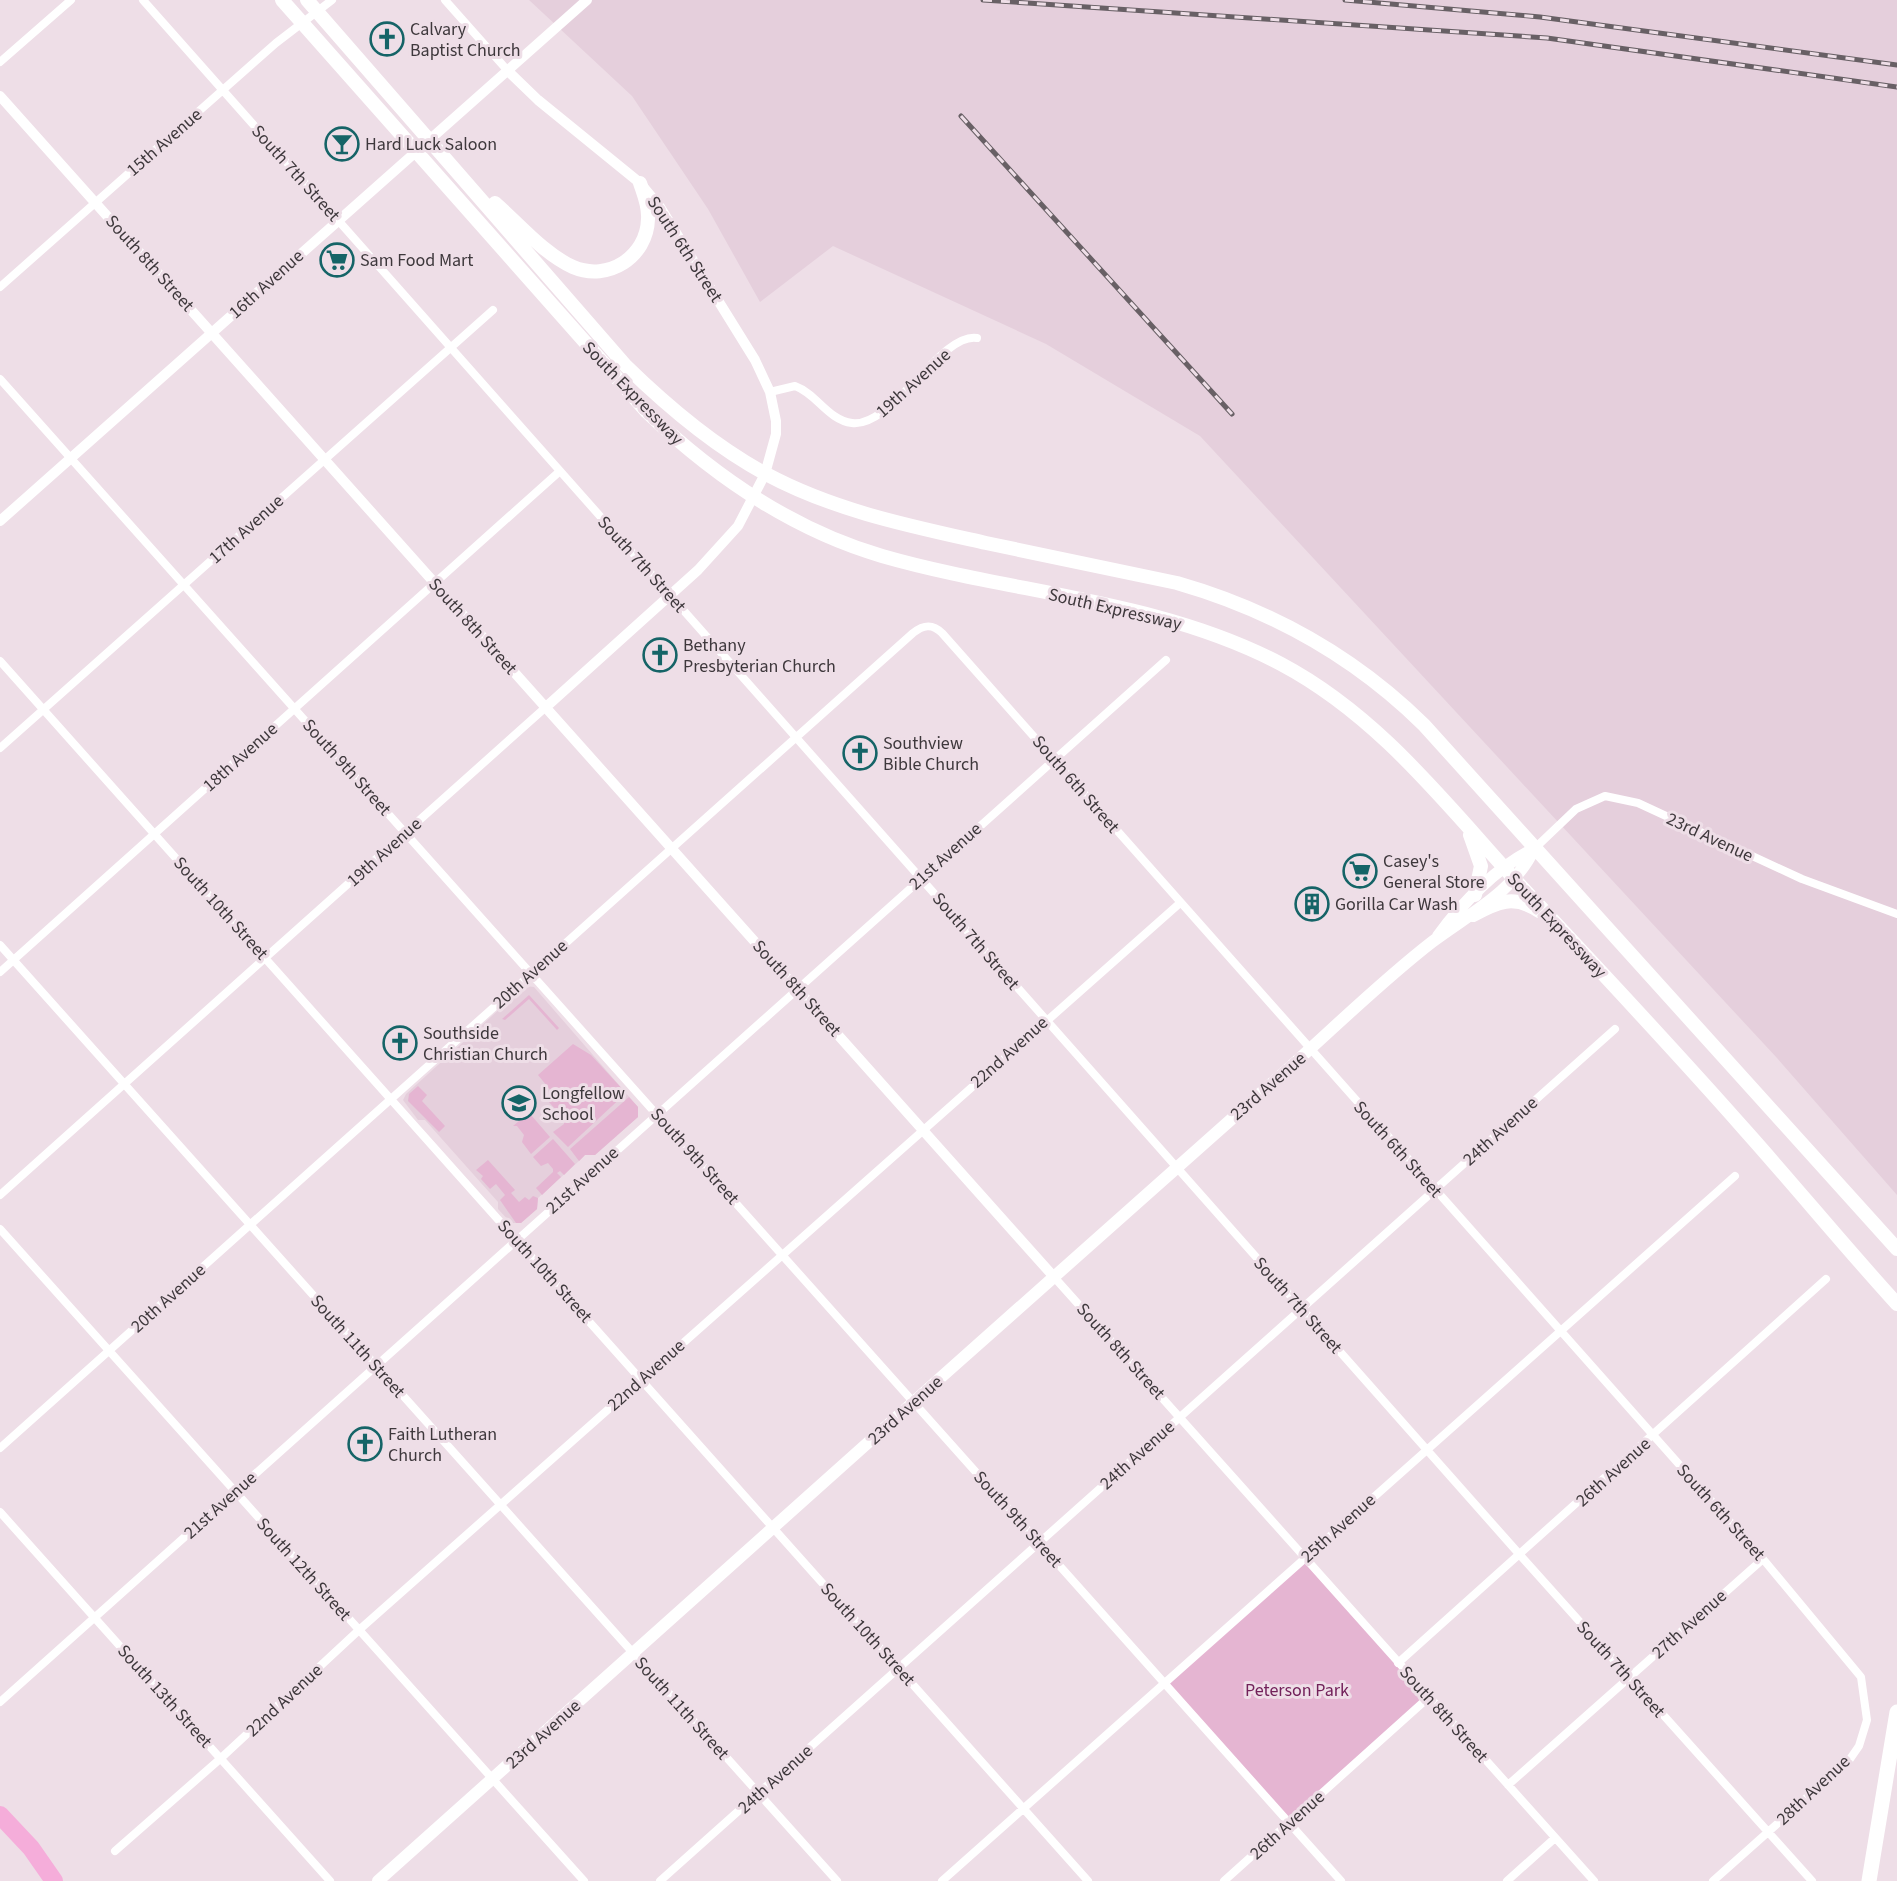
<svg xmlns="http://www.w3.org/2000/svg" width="1897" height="1881" viewBox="0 0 1897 1881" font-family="'Source Sans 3',sans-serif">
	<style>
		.built { fill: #e5cfdc }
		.green { fill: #e5b5d2 }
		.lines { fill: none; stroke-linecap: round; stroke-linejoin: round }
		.river { stroke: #f5adda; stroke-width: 18 }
		.minor { stroke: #fff; stroke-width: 8 }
		.tertiary { stroke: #fff; stroke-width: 10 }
		.secondary { stroke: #fff; stroke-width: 12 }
		.primary { stroke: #fff; stroke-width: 14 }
		.motorway { stroke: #fff; stroke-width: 15 }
		.rail-casing { stroke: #686065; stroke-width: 5 }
		.rail { stroke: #eedee7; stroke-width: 3; stroke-dasharray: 9; stroke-linecap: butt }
		.labels { text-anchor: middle; stroke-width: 6; stroke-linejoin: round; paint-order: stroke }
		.poi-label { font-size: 18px; fill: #3e383c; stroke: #eedee7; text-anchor: start }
		.street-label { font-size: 18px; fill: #3e383c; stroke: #eedee7 }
		.park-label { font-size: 18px; fill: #72215a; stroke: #eedee7 }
	</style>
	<rect width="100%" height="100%" fill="#eedee7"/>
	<path class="built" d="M 529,0 L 1897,0 L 1897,1195 L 1777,1058 L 1200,436 L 1046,344 L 833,246 L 760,302 L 708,209 L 632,96 Z
		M 525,986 L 534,987 L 638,1107 L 638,1117 L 595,1155 L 585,1155 L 579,1161 L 538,1198 L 537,1209 L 521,1223 L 511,1223 L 498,1209 L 498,1202 L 425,1120 L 418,1120 L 403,1100 L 406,1094 Z"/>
	<path class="green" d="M 529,995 L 559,1028 L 557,1030 L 529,999 L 505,1020 L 502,1019 Z
		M 573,1044 L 591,1055 L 626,1093 L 568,1147 L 553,1132 L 564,1124 L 564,1119 L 548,1101 L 552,1092 L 538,1075 Z
		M 418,1086 L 427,1095 L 422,1101 L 445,1126 L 439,1132 L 408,1101 L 409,1094 Z
		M 629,1097 L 638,1107 L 638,1117 L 595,1155 L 585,1155 L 579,1161 L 570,1149 Z
		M 531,1115 L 550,1137 L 531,1154 L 522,1142 L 524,1135 L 517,1126 L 513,1126 L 525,1116 Z
		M 553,1139 L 575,1164 L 564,1175 L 560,1171 L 557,1173 L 561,1177 L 542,1195 L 536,1188 L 553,1172 L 553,1169 L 548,1163 L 541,1166 L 533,1157 Z
		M 488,1160 L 515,1190 L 511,1193 L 519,1202 L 525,1197 L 529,1200 L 533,1196 L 538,1198 L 537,1209 L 521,1223 L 516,1223 L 500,1200 L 505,1195 L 496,1184 L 490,1189 L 481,1179 L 483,1176 L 476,1170 Z
		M 1304,1557 L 1429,1697 L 1289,1823 L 1164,1683 Z"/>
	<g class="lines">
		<path class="river" d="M 0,1815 L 31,1848 L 54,1881"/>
		<path class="minor" d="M 143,0 L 1520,1555 L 1812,1881
			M 445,0 L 508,71
			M 0,62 L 71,0
			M 0,287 L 276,43 L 332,0
			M 0,379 L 1341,1881
			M 770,392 L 795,386 C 817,394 828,420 852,423 C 892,428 941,332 977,338
			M 0,661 L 1088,1881
			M 0,748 L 493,310
			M 1534,849 L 1576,809 L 1605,796 L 1638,803 L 1802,879 L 1897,914
			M 0,945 L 837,1881
			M 0,972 L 560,471
			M 0,1195 L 546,707
			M 0,1229 L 584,1881
			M 1054,1277 L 1594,1881
			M 0,1448 L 913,633 C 923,625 932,623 942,633 L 1763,1559 L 1861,1677 L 1867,1720 L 1859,1746 L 1850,1759 L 1713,1881
			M 0,1512 L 330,1881
			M 1398,1663 L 1826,1279
			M 0,1702 L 1166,660
			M 1508,1785 L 1763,1559
			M 115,1851 L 220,1759 L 359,1630 L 1180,903
			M 660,1881 L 1615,1029
			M 942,1881 L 1735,1176
			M 1224,1881 L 1429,1697
			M 1507,1881 L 1555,1838"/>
		<path class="tertiary" d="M 508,71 L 538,100 L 640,183 L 660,207 L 755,360 L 770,392 L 776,421 L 776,434 L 765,474 L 738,526 L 698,570 L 546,707
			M 0,96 L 1054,1277
			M 0,521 L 587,0"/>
		<path class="secondary" d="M 1438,936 C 1463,902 1497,867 1534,849
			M 378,1881 C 679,1612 978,1343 1280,1076 C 1330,1032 1379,983 1432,942 C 1469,914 1514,892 1534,849"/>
		<path class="primary" d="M 282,0 L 647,412 C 714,476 793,530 882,556 C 1014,594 1158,599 1281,664 C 1379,716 1445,803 1519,884 C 1595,965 1671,1046 1745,1130 C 1796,1187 1845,1247 1897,1304
			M 307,0 L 626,366 C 668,407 714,446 766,474 C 835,511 910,526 986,543 C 1049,556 1113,569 1177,583 C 1271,610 1354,656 1424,725 L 1897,1249
			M 495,203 C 519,224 544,254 573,267 C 608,282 647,257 648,219 C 649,206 644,195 640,183
			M 1470,835 L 1481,866 L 1475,895
			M 1473,915 C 1497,902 1514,894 1539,911"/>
		<path class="motorway" d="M 1869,1881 L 1897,1712"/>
		<defs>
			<path id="rail" d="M 983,0 L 1547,38 L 1897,87
				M 1345,0 L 1540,17 L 1897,65
				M 961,116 L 1232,414"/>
		</defs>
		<use href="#rail" class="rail-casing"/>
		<use href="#rail" class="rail"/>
	</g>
	<defs>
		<symbol id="church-ring" viewBox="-11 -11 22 22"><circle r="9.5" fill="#eedee7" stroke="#156467" stroke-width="1.5"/><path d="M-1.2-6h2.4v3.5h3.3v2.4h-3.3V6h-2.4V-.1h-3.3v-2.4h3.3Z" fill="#156467"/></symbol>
		<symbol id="bar-ring" viewBox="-11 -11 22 22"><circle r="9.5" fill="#eedee7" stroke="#156467" stroke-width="1.5"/><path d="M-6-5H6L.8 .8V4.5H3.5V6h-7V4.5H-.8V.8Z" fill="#156467"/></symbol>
		<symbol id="supermarket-ring" viewBox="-11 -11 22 22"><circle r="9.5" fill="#eedee7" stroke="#156467" stroke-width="1.5"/><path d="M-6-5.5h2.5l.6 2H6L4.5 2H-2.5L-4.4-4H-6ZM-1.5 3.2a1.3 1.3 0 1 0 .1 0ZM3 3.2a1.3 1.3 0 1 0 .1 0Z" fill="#156467"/></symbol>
		<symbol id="building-ring" viewBox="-11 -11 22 22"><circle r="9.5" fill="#eedee7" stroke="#156467" stroke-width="1.5"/><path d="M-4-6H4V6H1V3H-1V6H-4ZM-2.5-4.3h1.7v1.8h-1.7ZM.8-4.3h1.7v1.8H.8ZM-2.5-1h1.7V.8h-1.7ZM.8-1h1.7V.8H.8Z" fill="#156467"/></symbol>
		<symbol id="school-ring" viewBox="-11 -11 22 22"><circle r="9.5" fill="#eedee7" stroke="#156467" stroke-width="1.5"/><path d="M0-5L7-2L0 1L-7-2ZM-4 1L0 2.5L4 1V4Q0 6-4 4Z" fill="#156467"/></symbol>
	</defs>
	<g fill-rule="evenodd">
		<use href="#church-ring" x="368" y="20" width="38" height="38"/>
		<use href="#bar-ring" x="323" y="125" width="38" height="38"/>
		<use href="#supermarket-ring" x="318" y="241" width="38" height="38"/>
		<use href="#church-ring" x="641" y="636" width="38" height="38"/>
		<use href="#church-ring" x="841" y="734" width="38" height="38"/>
		<use href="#supermarket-ring" x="1341" y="852" width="38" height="38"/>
		<use href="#building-ring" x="1293" y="885" width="38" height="38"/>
		<use href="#church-ring" x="381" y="1024" width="38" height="38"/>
		<use href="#school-ring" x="500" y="1084" width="38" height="38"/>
		<use href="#church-ring" x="346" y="1425" width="38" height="38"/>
	</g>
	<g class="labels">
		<g class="poi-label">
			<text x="410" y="35">Calvary<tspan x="410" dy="21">Baptist Church</tspan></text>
			<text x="365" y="150">Hard Luck Saloon</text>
			<text x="360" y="266">Sam Food Mart</text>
			<text x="683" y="651">Bethany<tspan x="683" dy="21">Presbyterian Church</tspan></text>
			<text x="883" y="749">Southview<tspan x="883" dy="21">Bible Church</tspan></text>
			<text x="1383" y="867">Casey's<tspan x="1383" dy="21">General Store</tspan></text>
			<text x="1335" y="910">Gorilla Car Wash</text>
			<text x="423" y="1039">Southside<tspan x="423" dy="21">Christian Church</tspan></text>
			<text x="542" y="1099">Longfellow<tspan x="542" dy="21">School</tspan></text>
			<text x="388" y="1440">Faith Lutheran<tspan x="388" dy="21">Church</tspan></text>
		</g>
		<g class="street-label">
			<text transform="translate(164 142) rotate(-41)" y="6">15th Avenue</text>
			<text transform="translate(296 173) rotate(48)" y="6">South 7th Street</text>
			<text transform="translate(685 249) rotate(57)" y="6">South 6th Street</text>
			<text transform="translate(150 263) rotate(48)" y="6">South 8th Street</text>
			<text transform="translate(266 284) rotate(-42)" y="6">16th Avenue</text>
			<text transform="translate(913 383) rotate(-42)" y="6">19th Avenue</text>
			<text transform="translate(633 393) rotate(46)" y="6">South Expressway</text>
			<text transform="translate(246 529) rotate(-42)" y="6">17th Avenue</text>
			<text transform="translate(642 564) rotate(48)" y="6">South 7th Street</text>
			<text transform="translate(1115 609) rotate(13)" y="6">South Expressway</text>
			<text transform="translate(473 626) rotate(48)" y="6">South 8th Street</text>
			<text transform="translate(240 757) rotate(-42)" y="6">18th Avenue</text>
			<text transform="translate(347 767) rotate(48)" y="6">South 9th Street</text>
			<text transform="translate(1076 784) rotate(49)" y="6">South 6th Street</text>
			<text transform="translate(1710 837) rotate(25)" y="6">23rd Avenue</text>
			<text transform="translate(384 852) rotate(-42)" y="6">19th Avenue</text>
			<text transform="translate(945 856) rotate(-42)" y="6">21st Avenue</text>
			<text transform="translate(221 908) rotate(48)" y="6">South 10th Street</text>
			<text transform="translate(1557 925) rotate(47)" y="6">South Expressway</text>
			<text transform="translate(976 941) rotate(49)" y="6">South 7th Street</text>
			<text transform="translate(530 974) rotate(-42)" y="6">20th Avenue</text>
			<text transform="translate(797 988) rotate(48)" y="6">South 8th Street</text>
			<text transform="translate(1009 1052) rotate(-42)" y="6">22nd Avenue</text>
			<text transform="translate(1268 1086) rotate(-41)" y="6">23rd Avenue</text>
			<text transform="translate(1500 1131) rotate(-42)" y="6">24th Avenue</text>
			<text transform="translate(1398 1149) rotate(48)" y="6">South 6th Street</text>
			<text transform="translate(695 1156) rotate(48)" y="6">South 9th Street</text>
			<text transform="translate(582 1180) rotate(-42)" y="6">21st Avenue</text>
			<text transform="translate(545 1271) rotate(48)" y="6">South 10th Street</text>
			<text transform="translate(168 1298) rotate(-42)" y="6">20th Avenue</text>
			<text transform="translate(1298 1305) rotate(48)" y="6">South 7th Street</text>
			<text transform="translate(358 1346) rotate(48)" y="6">South 11th Street</text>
			<text transform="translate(1121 1351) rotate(48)" y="6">South 8th Street</text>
			<text transform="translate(646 1375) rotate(-42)" y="6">22nd Avenue</text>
			<text transform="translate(905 1410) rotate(-42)" y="6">23rd Avenue</text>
			<text transform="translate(1137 1455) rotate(-42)" y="6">24th Avenue</text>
			<text transform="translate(1613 1472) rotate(-42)" y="6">26th Avenue</text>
			<text transform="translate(220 1505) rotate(-42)" y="6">21st Avenue</text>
			<text transform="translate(1721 1512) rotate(48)" y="6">South 6th Street</text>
			<text transform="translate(1018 1519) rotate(48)" y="6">South 9th Street</text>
			<text transform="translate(1338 1528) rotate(-42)" y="6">25th Avenue</text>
			<text transform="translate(304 1569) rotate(48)" y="6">South 12th Street</text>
			<text transform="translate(1689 1624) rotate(-42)" y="6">27th Avenue</text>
			<text transform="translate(868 1634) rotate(48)" y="6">South 10th Street</text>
			<text transform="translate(1621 1669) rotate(48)" y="6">South 7th Street</text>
			<text transform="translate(165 1696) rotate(48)" y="6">South 13th Street</text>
			<text transform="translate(284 1700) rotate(-43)" y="6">22nd Avenue</text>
			<text transform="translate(682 1708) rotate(48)" y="6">South 11th Street</text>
			<text transform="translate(1444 1714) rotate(48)" y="6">South 8th Street</text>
			<text transform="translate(543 1734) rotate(-42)" y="6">23rd Avenue</text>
			<text transform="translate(775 1779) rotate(-42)" y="6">24th Avenue</text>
			<text transform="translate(1813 1790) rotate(-43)" y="6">28th Avenue</text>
			<text transform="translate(1287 1825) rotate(-42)" y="6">26th Avenue</text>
		</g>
		<g class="park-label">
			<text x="1297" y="1696">Peterson Park</text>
		</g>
	</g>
</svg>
